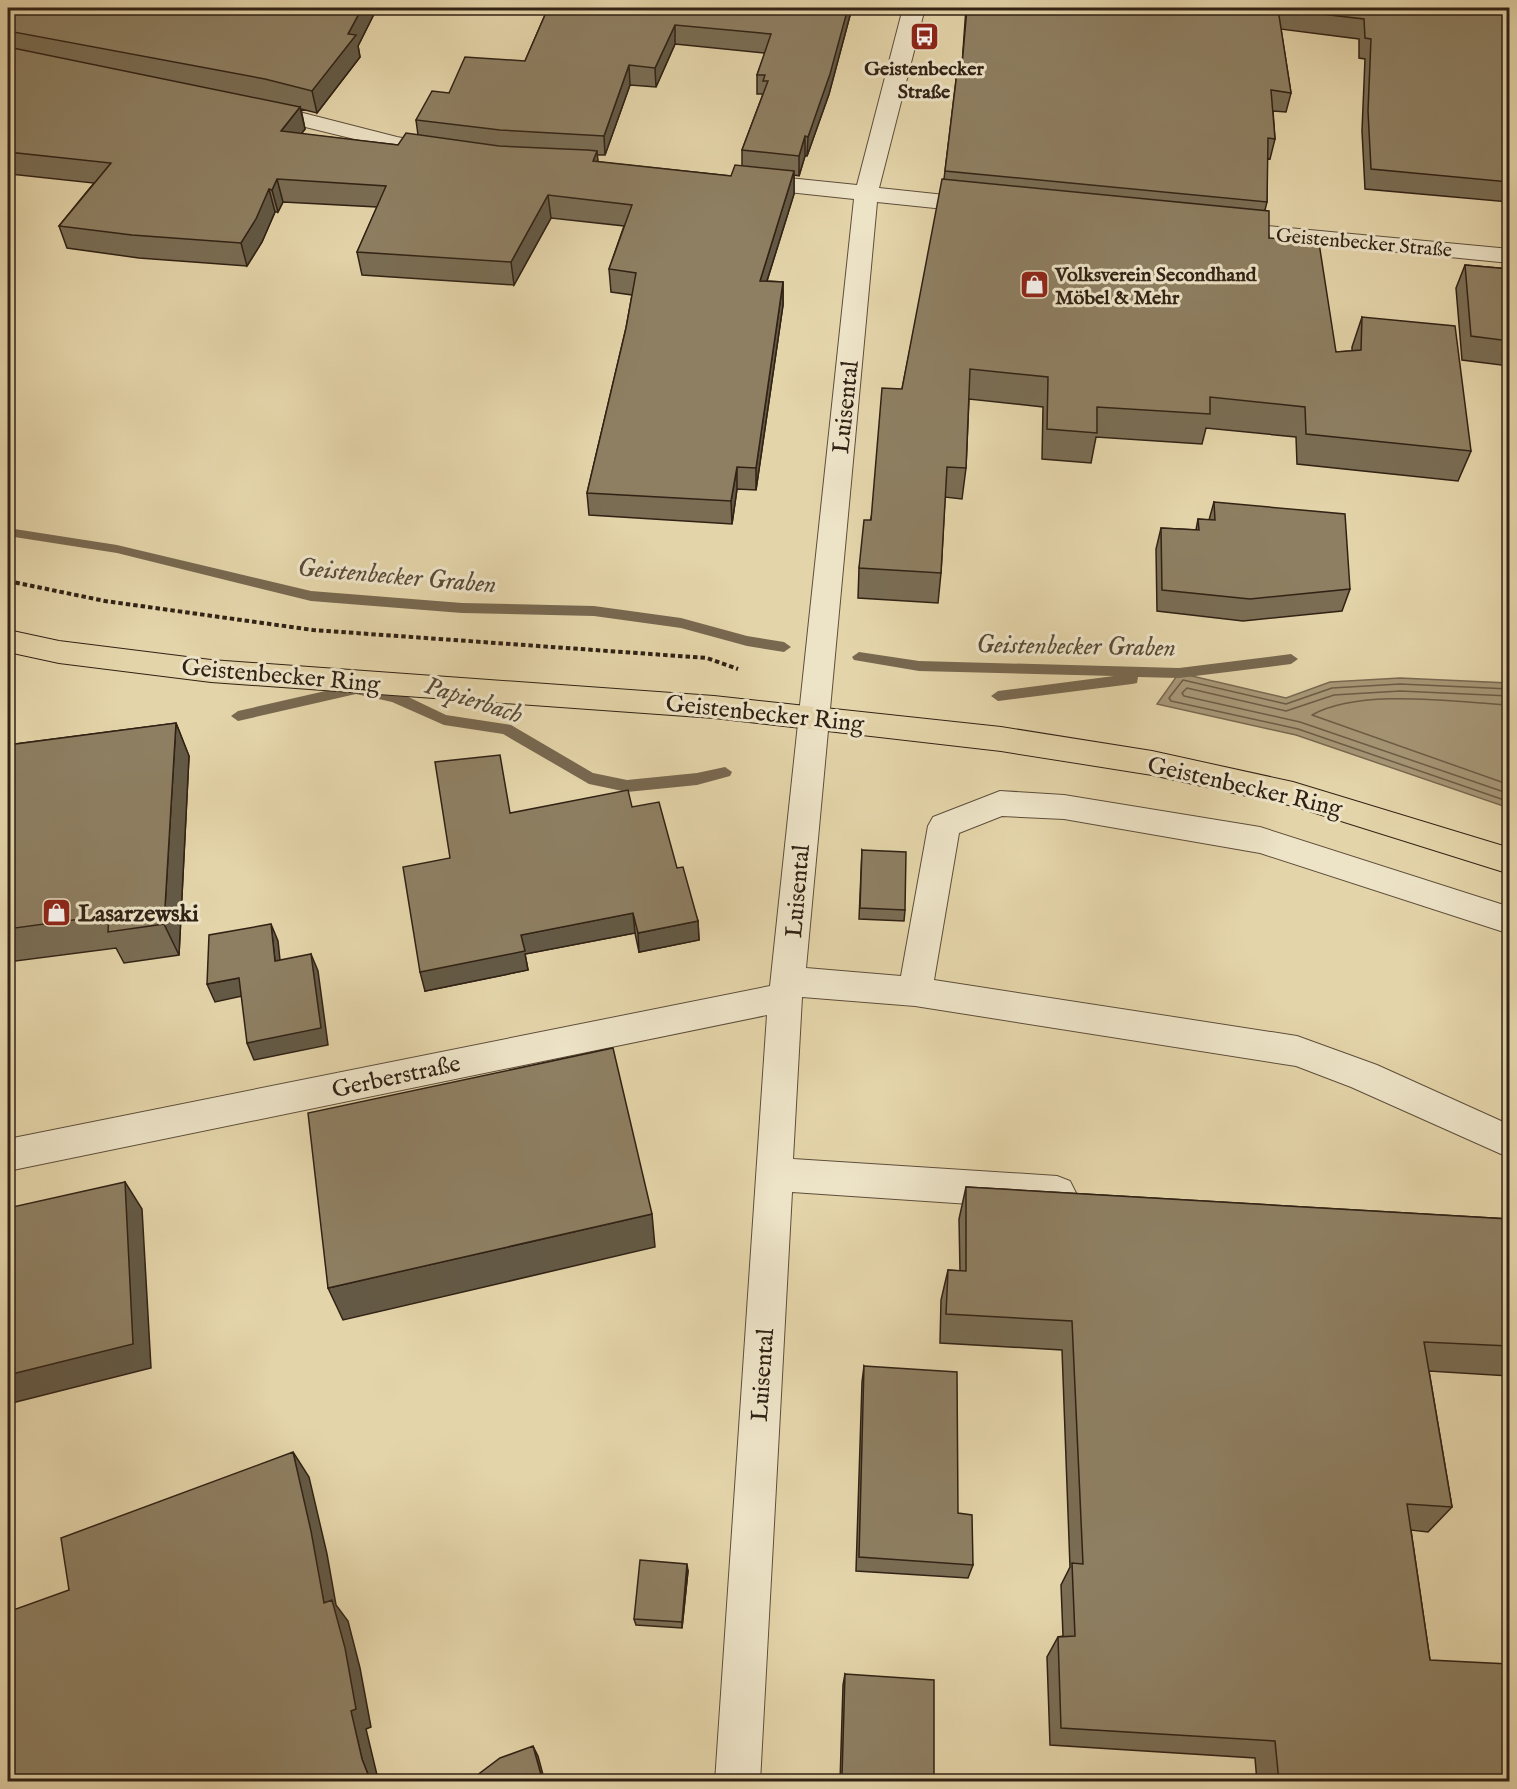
<svg xmlns="http://www.w3.org/2000/svg" width="1517" height="1789" viewBox="0 0 1517 1789" font-family="'IM FELL English',serif">
	<style>
		.water { fill: #a79777; stroke: #786850; stroke-width: 1.5 }
		.lines { fill: none; stroke-linecap: round; stroke-linejoin: round }
		.shore { stroke: #6c5c46; stroke-width: 1.5 }
		.stream { fill: #786850; fill-rule: evenodd }
		.minor-casing { stroke: #5e4e3a; stroke-width: 2 }
		.major-casing { stroke: #312215; stroke-width: 2 }
		.path { stroke: #312215; stroke-width: 4; stroke-dasharray: 4.5 3; stroke-linecap: butt }
		.minor { fill: #ede3c7; fill-rule: evenodd }
		.major { fill: #e4d4a9; fill-rule: evenodd }
		.wall { fill: #7a6d54; stroke: #312215; stroke-width: 1.5; fill-rule: evenodd }
		.shaded-wall { fill: #635945; stroke: #312215; stroke-width: 1.5 }
		.building { fill: #8e7f62; stroke: #312215; stroke-width: 1.5 }
		.labels { text-anchor: middle; stroke-width: 6; stroke-linejoin: round; paint-order: stroke }
		.far-poi-label { font-size: 20px; font-weight: bold; fill: #312215; stroke: #ede3c7 }
		.far-street-label { font-size: 20px; fill: #312215; stroke: #ede3c7 }
		.street-label { font-size: 24px; fill: #312215; stroke: #ede3c7 }
		.poi-label { font-size: 24px; font-weight: bold; fill: #312215; stroke: #ede3c7; text-anchor: start }
		.water-label { font-size: 26px; font-style: italic; fill: #5a4b37; stroke: #ede3c7 }
	</style>
	<rect width="100%" height="100%" fill="#e4d4a9"/>
	<filter id="stains"><feTurbulence type="fractalNoise" baseFrequency=".00333" numOctaves="4"/><feColorMatrix values="0 0 0 0 .2 0 0 0 0 .09 0 0 0 0 .02 0 0 0 .5 -.17"/></filter>
	<radialGradient id="worn" r=".72"><stop offset=".6" stop-color="#630" stop-opacity="0"/><stop offset="1" stop-color="#630" stop-opacity=".3"/></radialGradient>
	<path class="water" d="M 1179,673 L 1286,698 L 1330,682 L 1400,678 L 1509,683 L 1509,808 L 1296,735 L 1157,704 Z"/>
	<g class="lines">
		<path class="shore" d="M 1510,689 L 1400,684 L 1332,688 L 1286,704 L 1183,680 L 1169,698 L 1171,701 L 1298,729 L 1510,802
			M 1510,696 L 1400,691 L 1334,695 L 1286,711 L 1187,688 L 1182,693 L 1184,696 L 1300,722 L 1510,794
			M 1510,705 C 1454,702 1361,688 1312,715 L 1510,785"/>
		<path class="stream" d="M 8,528 L 117,545 L 311,591 L 462,603 L 594,606 L 681,618 L 747,636 L 784,642 L 791,647 L 784,652 L 747,646 L 681,628 L 594,616 L 462,613 L 311,601 L 117,553 L 8,536 Z
			M 859,652 L 919,661 L 1179,668 L 1291,654 L 1298,659 L 1291,664 L 1179,678 L 1138,677 L 1137,683 L 1132,684 L 998,701 L 991,696 L 998,691 L 1114,676 L 919,671 L 854,660 L 852,657 Z
			M 356,684 L 400,693 L 446,715 L 511,725 L 593,773 L 627,780 L 697,773 L 725,767 L 732,772 L 730,776 L 697,785 L 627,792 L 589,784 L 503,734 L 444,725 L 392,702 L 356,694 L 238,721 L 231,716 L 238,711 Z"/>
		<defs>
			<path id="minor" d="M 903,8 L 925,8 L 879,188 L 983,199 L 991,201 L 995,206 L 991,211 L 983,213 L 877,202 L 806,968 L 901,976 L 928,826 L 933,817 L 1000,791 L 1064,795 L 1260,827 L 1510,907 L 1510,934 L 1260,853 L 1064,819 L 1002,816 L 959,833 L 934,980 L 1297,1036 L 1377,1065 L 1510,1125 L 1510,1158 L 1351,1087 L 1296,1066 L 915,1006 L 802,997 L 793,1159 L 1057,1176 L 1070,1181 L 1076,1193 L 1070,1205 L 1057,1210 L 792,1192 L 760,1782 L 715,1782 L 767,1015 L 8,1171 L 8,1139 L 770,986 L 854,199 L 751,188 L 743,186 L 739,181 L 743,176 L 751,174 L 857,185 Z
				M 260,102 L 397,137 L 451,147 L 454,152 L 451,157 L 443,159 L 420,155 L 252,114 L 249,109 L 252,104 Z
				M 1225,222 L 1510,249 L 1510,263 L 1217,234 L 1213,229 L 1217,224 Z"/>
			<path id="major" d="M 8,630 L 59,641 L 211,660 L 714,696 L 1001,727 L 1152,751 L 1293,782 L 1510,848 L 1510,874 L 1293,806 L 1152,775 L 1001,751 L 714,718 L 211,682 L 59,663 L 8,652 Z"/>
		</defs>
		<use href="#minor" class="minor-casing"/>
		<use href="#major" class="major-casing"/>
		<path class="path" d="M 8,581 L 105,601 L 313,630 L 707,658 L 738,669"/>
		<use href="#minor" class="minor"/>
		<use href="#major" class="major"/>
	</g>
	<path class="wall" d="M 8,8 L 377,8 L 358,46 L 360,57 L 317,113 L 301,109 L 305,129 L 301,134 L 398,145 L 418,135 L 416,120 L 449,93 L 525,61 L 548,8 L 852,8 L 829,94 L 807,156 L 805,156 L 799,176 L 794,175 L 794,194 L 767,281 L 783,282 L 783,305 L 756,490 L 737,489 L 732,524 L 589,515 L 587,493 L 626,328 L 632,295 L 611,292 L 609,269 L 624,226 L 551,218 L 514,285 L 362,275 L 357,252 L 377,207 L 283,202 L 278,212 L 275,212 L 262,242 L 247,266 L 139,258 L 67,248 L 59,226 L 94,183 L 10,174 L 8,176 ZM 675,44 L 765,53 L 757,75 L 757,94 L 763,94 L 742,150 L 742,166 L 731,176 L 598,162 L 597,155 L 605,155 L 630,85 L 656,87 Z
		M 966,8 L 1509,8 L 1509,202 L 1365,189 L 1362,131 L 1365,59 L 1359,58 L 1359,39 L 1281,29 L 1291,93 L 1286,112 L 1273,111 L 1275,139 L 1270,159 L 1267,158 L 1267,202 L 1265,210 L 1269,238 L 1336,352 L 1352,351 L 1352,347 L 1362,317 L 1471,451 L 1458,481 L 1297,464 L 1296,437 L 1206,428 L 1202,444 L 1096,437 L 1091,463 L 1042,459 L 1043,407 L 969,399 L 966,468 L 962,499 L 945,497 L 941,573 L 938,603 L 858,598 L 859,568 L 902,389 L 944,179 L 958,64 L 962,65 Z
		M 1465,265 L 1509,269 L 1509,366 L 1462,360 L 1456,288 Z
		M 1214,502 L 1350,589 L 1342,611 L 1243,621 L 1157,611 L 1156,549 L 1161,528 L 1196,530 L 1198,519 L 1209,520 Z
		M 176,723 L 189,756 L 179,955 L 124,963 L 116,948 L 8,962 L 8,745 Z
		M 632,807 L 677,868 L 698,921 L 699,940 L 639,952 L 635,933 L 525,954 L 528,970 L 425,991 L 450,858 Z
		M 862,850 L 905,910 L 904,921 L 859,919 Z
		M 966,1187 L 1509,1219 L 1509,1376 L 1429,1371 L 1452,1507 L 1428,1532 L 1411,1530 L 1430,1660 L 1509,1782 L 1257,1782 L 1255,1758 L 1050,1745 L 1047,1657 L 1058,1637 L 1063,1636 L 1061,1585 L 1070,1567 L 1062,1350 L 940,1343 L 941,1300 L 948,1270 L 960,1271 L 959,1219 Z
		M 864,1366 L 958,1513 L 973,1565 L 968,1578 L 856,1571 L 862,1382 Z
		M 688,1571 L 682,1628 L 636,1625 L 634,1619 Z
		M 845,1674 L 934,1782 L 840,1782 L 843,1685 Z"/>
	<path class="shaded-wall" d="M 8,8 L 16,8 L 8,16 Z
		M 362,8 L 377,8 L 358,46 L 360,57 L 317,113 L 312,91 L 348,34 Z
		M 848,8 L 852,8 L 829,94 L 807,156 L 808,137 Z
		M 675,25 L 675,44 L 656,87 L 655,68 Z
		M 629,65 L 630,85 L 605,155 L 604,136 Z
		M 300,107 L 305,129 L 286,154 L 281,131 Z
		M 805,136 L 805,156 L 799,176 L 799,156 Z
		M 597,151 L 599,173 L 593,161 Z
		M 8,167 L 10,174 L 8,176 Z
		M 794,171 L 794,194 L 760,303 L 760,281 Z
		M 277,179 L 283,202 L 278,212 L 272,190 Z
		M 269,189 L 275,212 L 262,242 L 247,266 L 241,243 Z
		M 548,195 L 551,218 L 514,285 L 511,262 Z
		M 783,282 L 783,305 L 756,490 L 756,468 Z
		M 737,467 L 737,489 L 732,524 L 731,501 Z
		M 176,723 L 189,756 L 179,955 L 164,924 Z
		M 633,913 L 635,933 L 525,954 L 528,970 L 425,991 L 420,972 L 521,935 Z
		M 698,921 L 699,940 L 639,952 L 638,933 Z
		M 271,924 L 278,941 L 282,979 L 275,961 Z
		M 311,954 L 318,971 L 328,1045 L 254,1060 L 247,1043 Z
		M 239,978 L 247,995 L 215,1002 L 207,984 Z
		M 125,1182 L 142,1209 L 151,1368 L 8,1404 L 8,1375 Z
		M 652,1214 L 655,1247 L 343,1320 L 328,1288 Z
		M 293,1452 L 309,1477 L 327,1554 L 336,1605 L 348,1621 L 360,1668 L 371,1727 L 366,1729 L 377,1775 L 380,1782 L 371,1782 L 362,1759 L 324,1603 Z
		M 687,1564 L 688,1571 L 682,1628 L 682,1622 Z
		M 533,1746 L 538,1756 L 545,1782 L 543,1782 Z"/>
	<path class="building" d="M 16,8 L 362,8 L 348,34 L 356,35 L 312,91 L 265,79 L 8,31 L 8,16 L 9,16 Z
		M 548,8 L 848,8 L 830,74 L 808,137 L 805,136 L 799,156 L 742,150 L 768,81 L 763,81 L 765,75 L 757,75 L 771,34 L 675,25 L 655,68 L 629,65 L 604,136 L 500,130 L 416,120 L 432,91 L 449,93 L 465,57 L 525,61 Z
		M 967,8 L 1509,8 L 1509,182 L 1371,169 L 1368,111 L 1371,39 L 1365,38 L 1364,19 L 1278,9 L 1291,93 L 1271,90 L 1275,139 L 1268,138 L 1267,202 L 945,171 L 958,64 L 962,65 Z
		M 8,47 L 300,107 L 281,131 L 398,145 L 406,133 L 499,146 L 587,150 L 597,151 L 593,161 L 731,176 L 735,165 L 794,171 L 760,281 L 783,282 L 756,468 L 737,467 L 731,501 L 587,493 L 626,328 L 636,273 L 609,269 L 632,205 L 548,195 L 511,262 L 357,252 L 386,186 L 277,179 L 272,190 L 269,189 L 256,219 L 241,243 L 132,235 L 59,226 L 111,163 L 8,152 Z
		M 942,179 L 1269,211 L 1269,238 L 1319,243 L 1336,352 L 1361,350 L 1362,317 L 1455,326 L 1471,451 L 1306,434 L 1305,407 L 1210,397 L 1210,414 L 1097,407 L 1097,433 L 1047,429 L 1048,377 L 970,369 L 966,468 L 947,467 L 941,573 L 859,568 L 864,520 L 871,520 L 882,388 L 902,389 Z
		M 1465,265 L 1509,269 L 1509,341 L 1471,336 Z
		M 1214,502 L 1345,514 L 1350,589 L 1250,599 L 1162,590 L 1161,528 L 1199,530 L 1198,519 L 1215,520 Z
		M 176,723 L 164,924 L 108,932 L 109,915 L 8,929 L 8,745 Z
		M 500,755 L 510,813 L 628,790 L 632,807 L 659,802 L 677,868 L 683,867 L 698,921 L 638,933 L 633,913 L 521,935 L 525,951 L 420,972 L 403,867 L 450,858 L 435,762 Z
		M 862,850 L 906,852 L 905,910 L 860,908 Z
		M 271,924 L 275,961 L 311,954 L 321,1028 L 247,1043 L 239,978 L 207,984 L 209,935 Z
		M 613,1048 L 652,1214 L 328,1288 L 308,1113 Z
		M 125,1182 L 133,1344 L 8,1375 L 8,1208 Z
		M 966,1187 L 1509,1219 L 1509,1346 L 1424,1342 L 1452,1507 L 1407,1504 L 1430,1660 L 1509,1664 L 1509,1782 L 1279,1782 L 1275,1741 L 1061,1728 L 1058,1637 L 1075,1636 L 1072,1563 L 1083,1564 L 1072,1321 L 946,1314 L 948,1270 L 966,1271 Z
		M 864,1366 L 957,1372 L 958,1513 L 972,1515 L 973,1565 L 859,1557 Z
		M 293,1452 L 311,1531 L 324,1603 L 332,1600 L 345,1648 L 356,1709 L 351,1711 L 362,1759 L 371,1782 L 8,1782 L 8,1622 L 13,1610 L 69,1590 L 61,1538 Z
		M 640,1560 L 687,1564 L 682,1622 L 634,1619 Z
		M 845,1674 L 934,1680 L 934,1782 L 842,1776 Z
		M 533,1746 L 543,1782 L 468,1782 L 500,1758 Z"/>
	<defs>
		<symbol id="bus-square" viewBox="-11 -11 22 22"><rect x="-9" y="-9" width="18" height="18" rx="4" fill="#8f2418" stroke="#ede3c7"/><path d="M-5-6H5V4H4V6H2V4H-2V6H-4V4H-5ZM-3.5-4V0h7V-4ZM-3.5 1.2v1.5H-2V1.2ZM2 1.2v1.5H3.5V1.2Z" fill="#fff"/></symbol>
		<symbol id="shop-square" viewBox="-11 -11 22 22"><rect x="-9" y="-9" width="18" height="18" rx="4" fill="#8f2418" stroke="#ede3c7"/><path d="M-5-2.5h2.3a2.7 3.5 0 0 1 5.4 0H5L5.5 6h-11ZM-1.5-2.5h3a1.5 2.3 0 0 0-3 0Z" fill="#fff"/></symbol>
	</defs>
	<g fill-rule="evenodd">
		<use href="#bus-square" x="908" y="20" width="33" height="33"/>
		<use href="#shop-square" x="1018" y="268" width="33" height="33"/>
		<use href="#shop-square" x="40" y="896" width="33" height="33"/>
	</g>
	<g class="labels">
		<g class="far-poi-label">
			<text x="924" y="75">Geistenbecker<tspan x="924" dy="23">Straße</tspan></text>
			<text x="1055" y="281" text-anchor="start">Volksverein Secondhand<tspan x="1055" dy="23">Möbel &amp; Mehr</tspan></text>
		</g>
		<g class="far-street-label">
			<text transform="translate(1364 242) rotate(5)" y="7">Geistenbecker Straße</text>
		</g>
		<g class="street-label">
			<text transform="translate(845 407) rotate(-84)" y="8">Luisental</text>
			<text transform="translate(281 675) rotate(5)" y="8">Geistenbecker Ring</text>
			<text transform="translate(765 713) rotate(6)" y="8">Geistenbecker Ring</text>
			<text transform="translate(1245 786) rotate(13)" y="8">Geistenbecker Ring</text>
			<text transform="translate(797 891) rotate(-85)" y="8">Luisental</text>
			<text transform="translate(396 1076) rotate(-12)" y="8">Gerberstraße</text>
			<text transform="translate(762 1375) rotate(-86)" y="8">Luisental</text>
		</g>
		<g class="poi-label">
			<text x="78" y="921">Lasarzewski</text>
		</g>
		<g class="water-label">
			<text transform="translate(397 575) rotate(5)" y="9">Geistenbecker Graben</text>
			<text transform="translate(1076 645) rotate(1)" y="9">Geistenbecker Graben</text>
			<text transform="translate(474 699) rotate(18)" y="9">Papierbach</text>
		</g>
	</g>
	<rect width="1517" height="1789" fill="none" stroke="#e4d4a9" stroke-width="30"/>
	<rect x="9" y="9" width="1499" height="1771" fill="none" stroke="#312215" stroke-width="3"/>
	<rect x="15" y="15" width="1487" height="1759" fill="none" stroke="#312215" stroke-width="1.5"/>
	<rect width="100%" height="100%" filter="url(#stains)"/>
	<rect width="100%" height="100%" fill="url(#worn)"/>
</svg>
